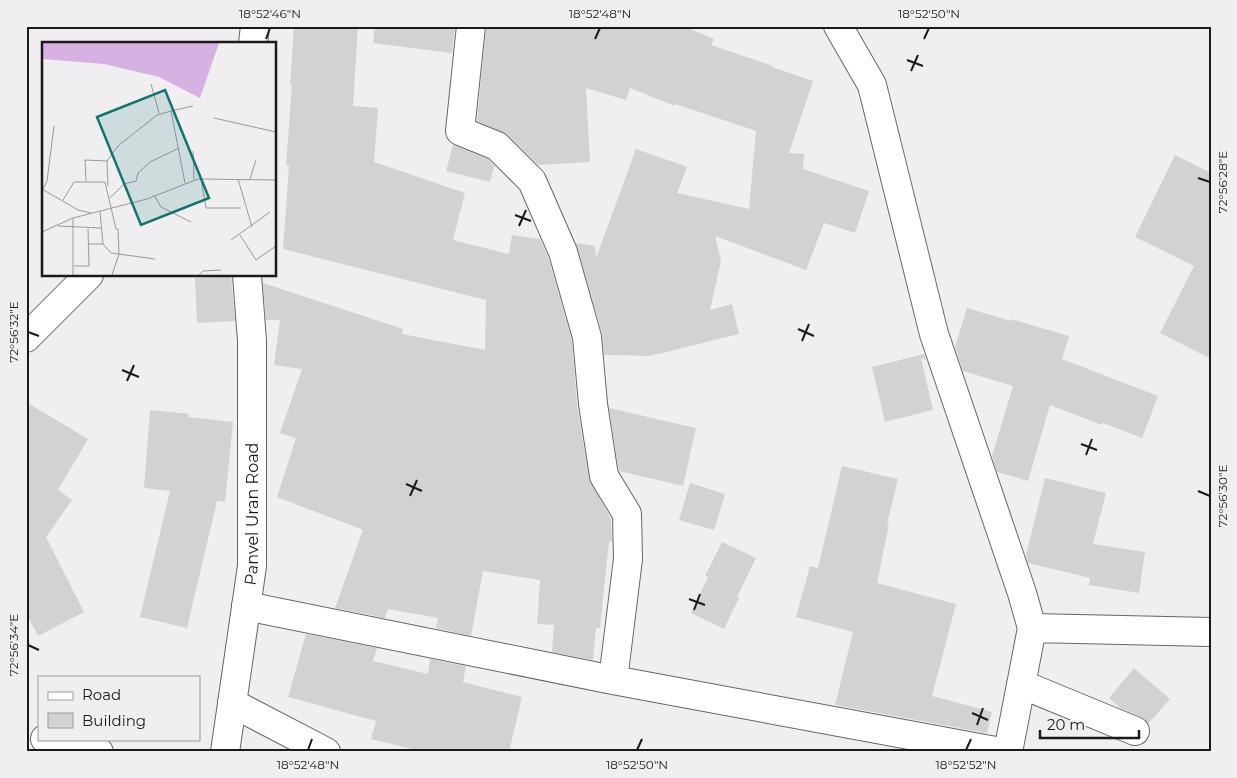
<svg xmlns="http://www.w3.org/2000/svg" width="1237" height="778" viewBox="0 0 1237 778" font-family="Montserrat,sans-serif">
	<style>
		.building { fill: #d4d1d5 }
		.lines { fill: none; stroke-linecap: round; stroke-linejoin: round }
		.minor-casing { stroke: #676568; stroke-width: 30 }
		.primary-casing { stroke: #676568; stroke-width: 30 }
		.minor { stroke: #fff; stroke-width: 28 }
		.primary { stroke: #fff; stroke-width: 28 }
		.ticks { fill: none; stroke: #1b1a1b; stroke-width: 2 }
		.labels { text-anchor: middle; stroke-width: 4.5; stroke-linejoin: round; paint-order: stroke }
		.street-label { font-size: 16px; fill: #1b1a1b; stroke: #f1eef2 }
		.inset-road { fill: none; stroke: #9b999c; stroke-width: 1 }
		.view { fill: #0f766e; fill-opacity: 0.15; stroke: #0f766e; stroke-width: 2.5 }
		.inset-edge { fill: none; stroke: #1b1a1b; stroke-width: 2.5 }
		.neatline { fill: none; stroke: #1b1a1b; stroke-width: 2 }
		.ticks-label { font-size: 12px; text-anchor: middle; fill: #1b1a1b }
	</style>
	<rect width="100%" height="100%" fill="#f1eef2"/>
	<path class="building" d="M 294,26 L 358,26 L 353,106 L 378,108 L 374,162 L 465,193 L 453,240 L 509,254 L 512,235 L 540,239 L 548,257 L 572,340 L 577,405 L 589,478 L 611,519 L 612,542 L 609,541 L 600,628 L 596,628 L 593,660 L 552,652 L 554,625 L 537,624 L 540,580 L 483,571 L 471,636 L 436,628 L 438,618 L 388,609 L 385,618 L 335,608 L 363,530 L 277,497 L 296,438 L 280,433 L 302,369 L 274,365 L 280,320 L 266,320 L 263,283 L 403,329 L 402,334 L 485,350 L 486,300 L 283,249 L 289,165 L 286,165 L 292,85 L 290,85 Z
		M 375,26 L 455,26 L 452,53 L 373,43 Z
		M 486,26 L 683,26 L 714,39 L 711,45 L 773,66 L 772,67 L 813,81 L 789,153 L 804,154 L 803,169 L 869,191 L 855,233 L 824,223 L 806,270 L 715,236 L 721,261 L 710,310 L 732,304 L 739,334 L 650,356 L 604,355 L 602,333 L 576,243 L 595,246 L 596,258 L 636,149 L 687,167 L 677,193 L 749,209 L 756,131 L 675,104 L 675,106 L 630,88 L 626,100 L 586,88 L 590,162 L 538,165 L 508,135 L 477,121 Z
		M 453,145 L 488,159 L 496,167 L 494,167 L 490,182 L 446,171 Z
		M 1175,155 L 1211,173 L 1211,359 L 1160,333 L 1194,266 L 1135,237 Z
		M 231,276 L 235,321 L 197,323 L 195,278 Z
		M 967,308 L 1011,321 L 1011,319 L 1069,336 L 1062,359 L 1158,396 L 1142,438 L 1103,423 L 1102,425 L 1050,405 L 1028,481 L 997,472 L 992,456 L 1013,386 L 963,371 L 955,347 Z
		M 924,354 L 926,360 L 921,358 L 933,410 L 885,422 L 872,367 Z
		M 26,402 L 88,439 L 58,490 L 72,500 L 46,537 L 84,612 L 38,636 L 26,613 Z
		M 609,408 L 696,428 L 683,486 L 619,471 Z
		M 150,410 L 189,414 L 188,417 L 233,422 L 225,502 L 217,501 L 187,628 L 140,617 L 170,491 L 144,488 Z
		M 842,466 L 898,479 L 887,524 L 889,524 L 877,583 L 956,604 L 932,696 L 992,712 L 987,733 L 835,705 L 853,632 L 796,617 L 810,566 L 818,568 Z
		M 1045,478 L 1106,493 L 1093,544 L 1145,552 L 1139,593 L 1089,585 L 1090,578 L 1028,563 L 1026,555 Z
		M 690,483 L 725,494 L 714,530 L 679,520 Z
		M 722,542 L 756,558 L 737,597 L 739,598 L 724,629 L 691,613 L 708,577 L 705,576 Z
		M 306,634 L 377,648 L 373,661 L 428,674 L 430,659 L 466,666 L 463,682 L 522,697 L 509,752 L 425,752 L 371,739 L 376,721 L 288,697 Z
		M 1134,668 L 1170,699 L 1148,724 L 1141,717 L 1120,708 L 1109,698 Z"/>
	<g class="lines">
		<defs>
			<path id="minor" d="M 471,26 L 460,131 L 497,146 L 532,181 L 563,252 L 587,337 L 593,404 L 604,476 L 627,514 L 628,559 L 613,680
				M 838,26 L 872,85 L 934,334 L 1022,593 L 1032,628 L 1008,752
				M 26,338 L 89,275
				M 246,606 L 613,680 L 1001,752
				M 1032,628 L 1211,632
				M 1021,684 L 1135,731
				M 232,703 L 326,752
				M 45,739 L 99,752"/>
			<g id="primary">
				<path d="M 253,44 L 255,26"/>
				<path id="s1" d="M 225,752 L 252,566 L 252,341 L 247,275"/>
			</g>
		</defs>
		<use href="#minor" class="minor-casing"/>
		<use href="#primary" class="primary-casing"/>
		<use href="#minor" class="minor"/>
		<use href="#primary" class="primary"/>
	</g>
	<path class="ticks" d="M 266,39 L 270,28M 595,39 L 600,28M 924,39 L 929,28M 907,60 L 923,66M 911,71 L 918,55M 1198,178 L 1210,182M 515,215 L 531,221M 519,226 L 526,210M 798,329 L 814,336M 28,332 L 39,336M 802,341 L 809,324M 122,370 L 139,377M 127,381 L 134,365M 1081,444 L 1097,450M 1086,455 L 1092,439M 406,484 L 422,491M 1198,491 L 1210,496M 410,496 L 417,480M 689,599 L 705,605M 694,610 L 700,594M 28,645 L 39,650M 972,713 L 988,720M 977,725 L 983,708M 308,750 L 312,739M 637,750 L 642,739M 966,750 L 971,739"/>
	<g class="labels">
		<g class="street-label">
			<text dy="6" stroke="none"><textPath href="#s1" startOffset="240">Panvel Uran Road</textPath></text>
		</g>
	</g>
	<g transform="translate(42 42)">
		<rect width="234" height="234" fill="#f1eef2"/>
		<path d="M 0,1 L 177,1 L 158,56 L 117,35 L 62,22 L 0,17 Z" fill="#d6b2e2"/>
		<path class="inset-road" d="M 109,42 L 117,71M 172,76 L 234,90M 151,109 L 152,138M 65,119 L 76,104 L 115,73 L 129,69M 159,137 L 164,166 L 199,166M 196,137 L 210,185M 208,137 L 214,118M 44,139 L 43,118 L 65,119 L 66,144M 143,141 L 129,69 L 151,64M 0,147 L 36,168 L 49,171M 0,149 L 5,139 L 12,84M 112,153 L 119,165 L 149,180M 68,156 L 82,142 L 94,139 L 96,131 L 108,120 L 137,106M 21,158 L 32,140 L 63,140 L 74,187 L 76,187 L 77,212 L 70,233M 31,176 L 31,233M 16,184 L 59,186M 0,190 L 31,176 L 105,157 L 156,137 L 234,138M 198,193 L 214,218 L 234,204M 189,198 L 228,170M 47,202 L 61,202 L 58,169M 61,202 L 69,211 L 113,217M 32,224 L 47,224 L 46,187M 157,233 L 161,229 L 179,228"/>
		<path class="view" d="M 123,48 L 167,156 L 99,183 L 55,75 Z"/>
		<rect width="234" height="234" class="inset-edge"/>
	</g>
	<rect width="1237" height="778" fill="none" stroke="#f1eef2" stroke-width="55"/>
	<rect x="38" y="676" width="162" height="65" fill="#f1eef2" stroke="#9b999c"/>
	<rect x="48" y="692" width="25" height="8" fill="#ffffff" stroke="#9b999c"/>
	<text x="82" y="700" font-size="15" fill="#1b1a1b">Road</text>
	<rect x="48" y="713" width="25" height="15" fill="#d4d1d5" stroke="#9b999c"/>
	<text x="82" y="726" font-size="15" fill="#1b1a1b">Building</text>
	<path d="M1040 730v8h99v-8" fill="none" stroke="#1b1a1b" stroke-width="2.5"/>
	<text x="1047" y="730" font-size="15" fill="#1b1a1b" stroke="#f1eef2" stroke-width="4" paint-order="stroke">20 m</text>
	<rect x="28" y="28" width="1182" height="722" class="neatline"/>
	<g class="ticks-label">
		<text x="270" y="18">18°52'46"N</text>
		<text x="600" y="18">18°52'48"N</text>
		<text x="929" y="18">18°52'50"N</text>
		<text transform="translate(1223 182) rotate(-90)" y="4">72°56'28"E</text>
		<text transform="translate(14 332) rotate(-90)" y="4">72°56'32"E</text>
		<text transform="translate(1223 496) rotate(-90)" y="4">72°56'30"E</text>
		<text transform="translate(14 645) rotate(-90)" y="4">72°56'34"E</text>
		<text x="308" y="769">18°52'48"N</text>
		<text x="637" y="769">18°52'50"N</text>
		<text x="966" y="769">18°52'52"N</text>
	</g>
</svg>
